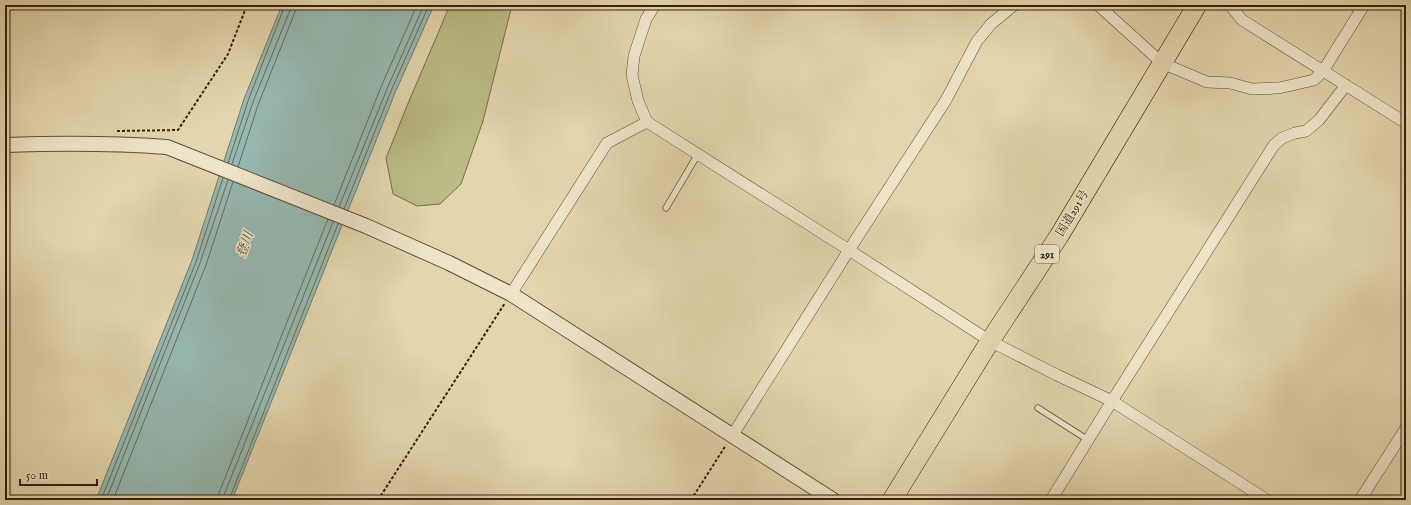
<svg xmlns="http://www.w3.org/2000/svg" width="1411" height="505" viewBox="0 0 1411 505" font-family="'IM FELL English','Noto Serif JP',serif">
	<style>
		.green { fill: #babb85; stroke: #786d47 }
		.water { fill: #96b8b1; stroke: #707b6e }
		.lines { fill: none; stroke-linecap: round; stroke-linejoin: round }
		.shore { stroke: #666c5d; stroke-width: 1 }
		.service-casing { stroke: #624c32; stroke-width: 7 }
		.minor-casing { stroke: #624c32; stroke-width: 12 }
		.tertiary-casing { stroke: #624c32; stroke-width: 16 }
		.trunk-casing { stroke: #371f09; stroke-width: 20 }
		.path { stroke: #371f09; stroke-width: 2; stroke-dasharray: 3 2; stroke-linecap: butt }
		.service { stroke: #ede4ca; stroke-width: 5.5 }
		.minor { stroke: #ede4ca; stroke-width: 11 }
		.tertiary { stroke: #ede4ca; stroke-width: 14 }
		.trunk { stroke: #e3d5ad; stroke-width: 19 }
		.labels { text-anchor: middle; stroke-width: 3; stroke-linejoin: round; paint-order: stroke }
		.shield { fill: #ede4ca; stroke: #6e5a43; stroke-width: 1 }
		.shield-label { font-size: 11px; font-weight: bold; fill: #371f09 }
		.street-label { font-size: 12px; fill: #371f09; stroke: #ede4ca }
		.water-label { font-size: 13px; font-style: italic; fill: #544d3b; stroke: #ede4ca }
	</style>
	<rect width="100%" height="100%" fill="#e3d5ad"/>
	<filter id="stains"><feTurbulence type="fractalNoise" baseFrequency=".005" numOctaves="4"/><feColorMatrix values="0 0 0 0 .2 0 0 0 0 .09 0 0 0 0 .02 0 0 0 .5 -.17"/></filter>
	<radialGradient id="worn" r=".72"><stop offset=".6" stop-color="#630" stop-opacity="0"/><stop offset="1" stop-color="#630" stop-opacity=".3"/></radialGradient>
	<path class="green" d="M 450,5 L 512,5 L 483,121 L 461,184 L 440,204 L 417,206 L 393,194 L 386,158 L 409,101 Z"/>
	<path class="water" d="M 282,5 L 434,5 L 395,93 L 232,500 L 96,500 L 192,260 L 244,99 Z"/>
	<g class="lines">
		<path class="shore" d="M 228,163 L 248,101 L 285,5
			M 232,164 L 253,102 L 290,10 L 290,5
			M 238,167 L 258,105 L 295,12 L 296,5
			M 334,205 L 381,87 L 417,5
			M 339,207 L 387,89 L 424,5
			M 344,209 L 391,91 L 429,5
			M 101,500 L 196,262 L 223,178
			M 106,500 L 200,263 L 228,180
			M 113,500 L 206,265 L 233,182
			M 218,500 L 219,493 L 328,219
			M 224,500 L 224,495 L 333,222
			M 229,500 L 338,224"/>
		<defs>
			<path id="service" d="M 666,208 L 698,154
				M 1038,408 L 1088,440"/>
			<path id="minor" d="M 655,5 L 646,19 L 634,56 L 632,75 L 638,101 L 647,122 L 849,250 L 990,341 L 1057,375 L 1112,401 L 1267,500
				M 1098,5 L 1162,63 L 1207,82 L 1230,83 L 1252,89 L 1279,88 L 1314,80 L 1323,71 L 1364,5
				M 1230,5 L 1242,20 L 1406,123
				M 511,294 L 607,143 L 647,122
				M 732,436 L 849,250 L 946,100 L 977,41 L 991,24 L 1014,5
				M 1051,500 L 1112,401 L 1274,145 L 1282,138 L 1295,133 L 1306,131 L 1319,120 L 1346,85
				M 1360,500 L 1406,428"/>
			<path id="tertiary" d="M 5,145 C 59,143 113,143 167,147 L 366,226 L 449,263 L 511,294 L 833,500"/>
			<path id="trunk" d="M 892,500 L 990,341 L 1059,236 L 1197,5"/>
		</defs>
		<use href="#service" class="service-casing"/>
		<use href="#minor" class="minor-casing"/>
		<use href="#tertiary" class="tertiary-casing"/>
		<use href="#trunk" class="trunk-casing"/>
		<path class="path" d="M 117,131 L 178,130 L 228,54 L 247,5
			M 378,500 L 505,303
			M 691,500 L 726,445"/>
		<use href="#service" class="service"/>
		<use href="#minor" class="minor"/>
		<use href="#tertiary" class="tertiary"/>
		<use href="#trunk" class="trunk"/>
	</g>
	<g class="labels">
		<rect class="shield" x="1035" y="245" width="24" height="18" rx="3"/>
		<g class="shield-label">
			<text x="1047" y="258">291</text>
		</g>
		<g class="street-label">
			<text transform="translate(1072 213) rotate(-59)" y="4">国道291号</text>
		</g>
		<g class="water-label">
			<text transform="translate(244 244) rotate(-71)" y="5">登川</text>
		</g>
	</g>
	<rect width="1411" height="505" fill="none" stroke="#e3d5ad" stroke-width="20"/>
	<rect x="6" y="6" width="1399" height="493" fill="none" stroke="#371f09" stroke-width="2"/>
	<rect x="10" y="10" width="1391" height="485" fill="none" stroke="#371f09"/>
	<path d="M20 479v6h77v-6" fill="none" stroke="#371f09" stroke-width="2"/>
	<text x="26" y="479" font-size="12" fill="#371f09" stroke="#ede4ca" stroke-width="3" paint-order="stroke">50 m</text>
	<rect width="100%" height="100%" filter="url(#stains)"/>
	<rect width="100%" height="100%" fill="url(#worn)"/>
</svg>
